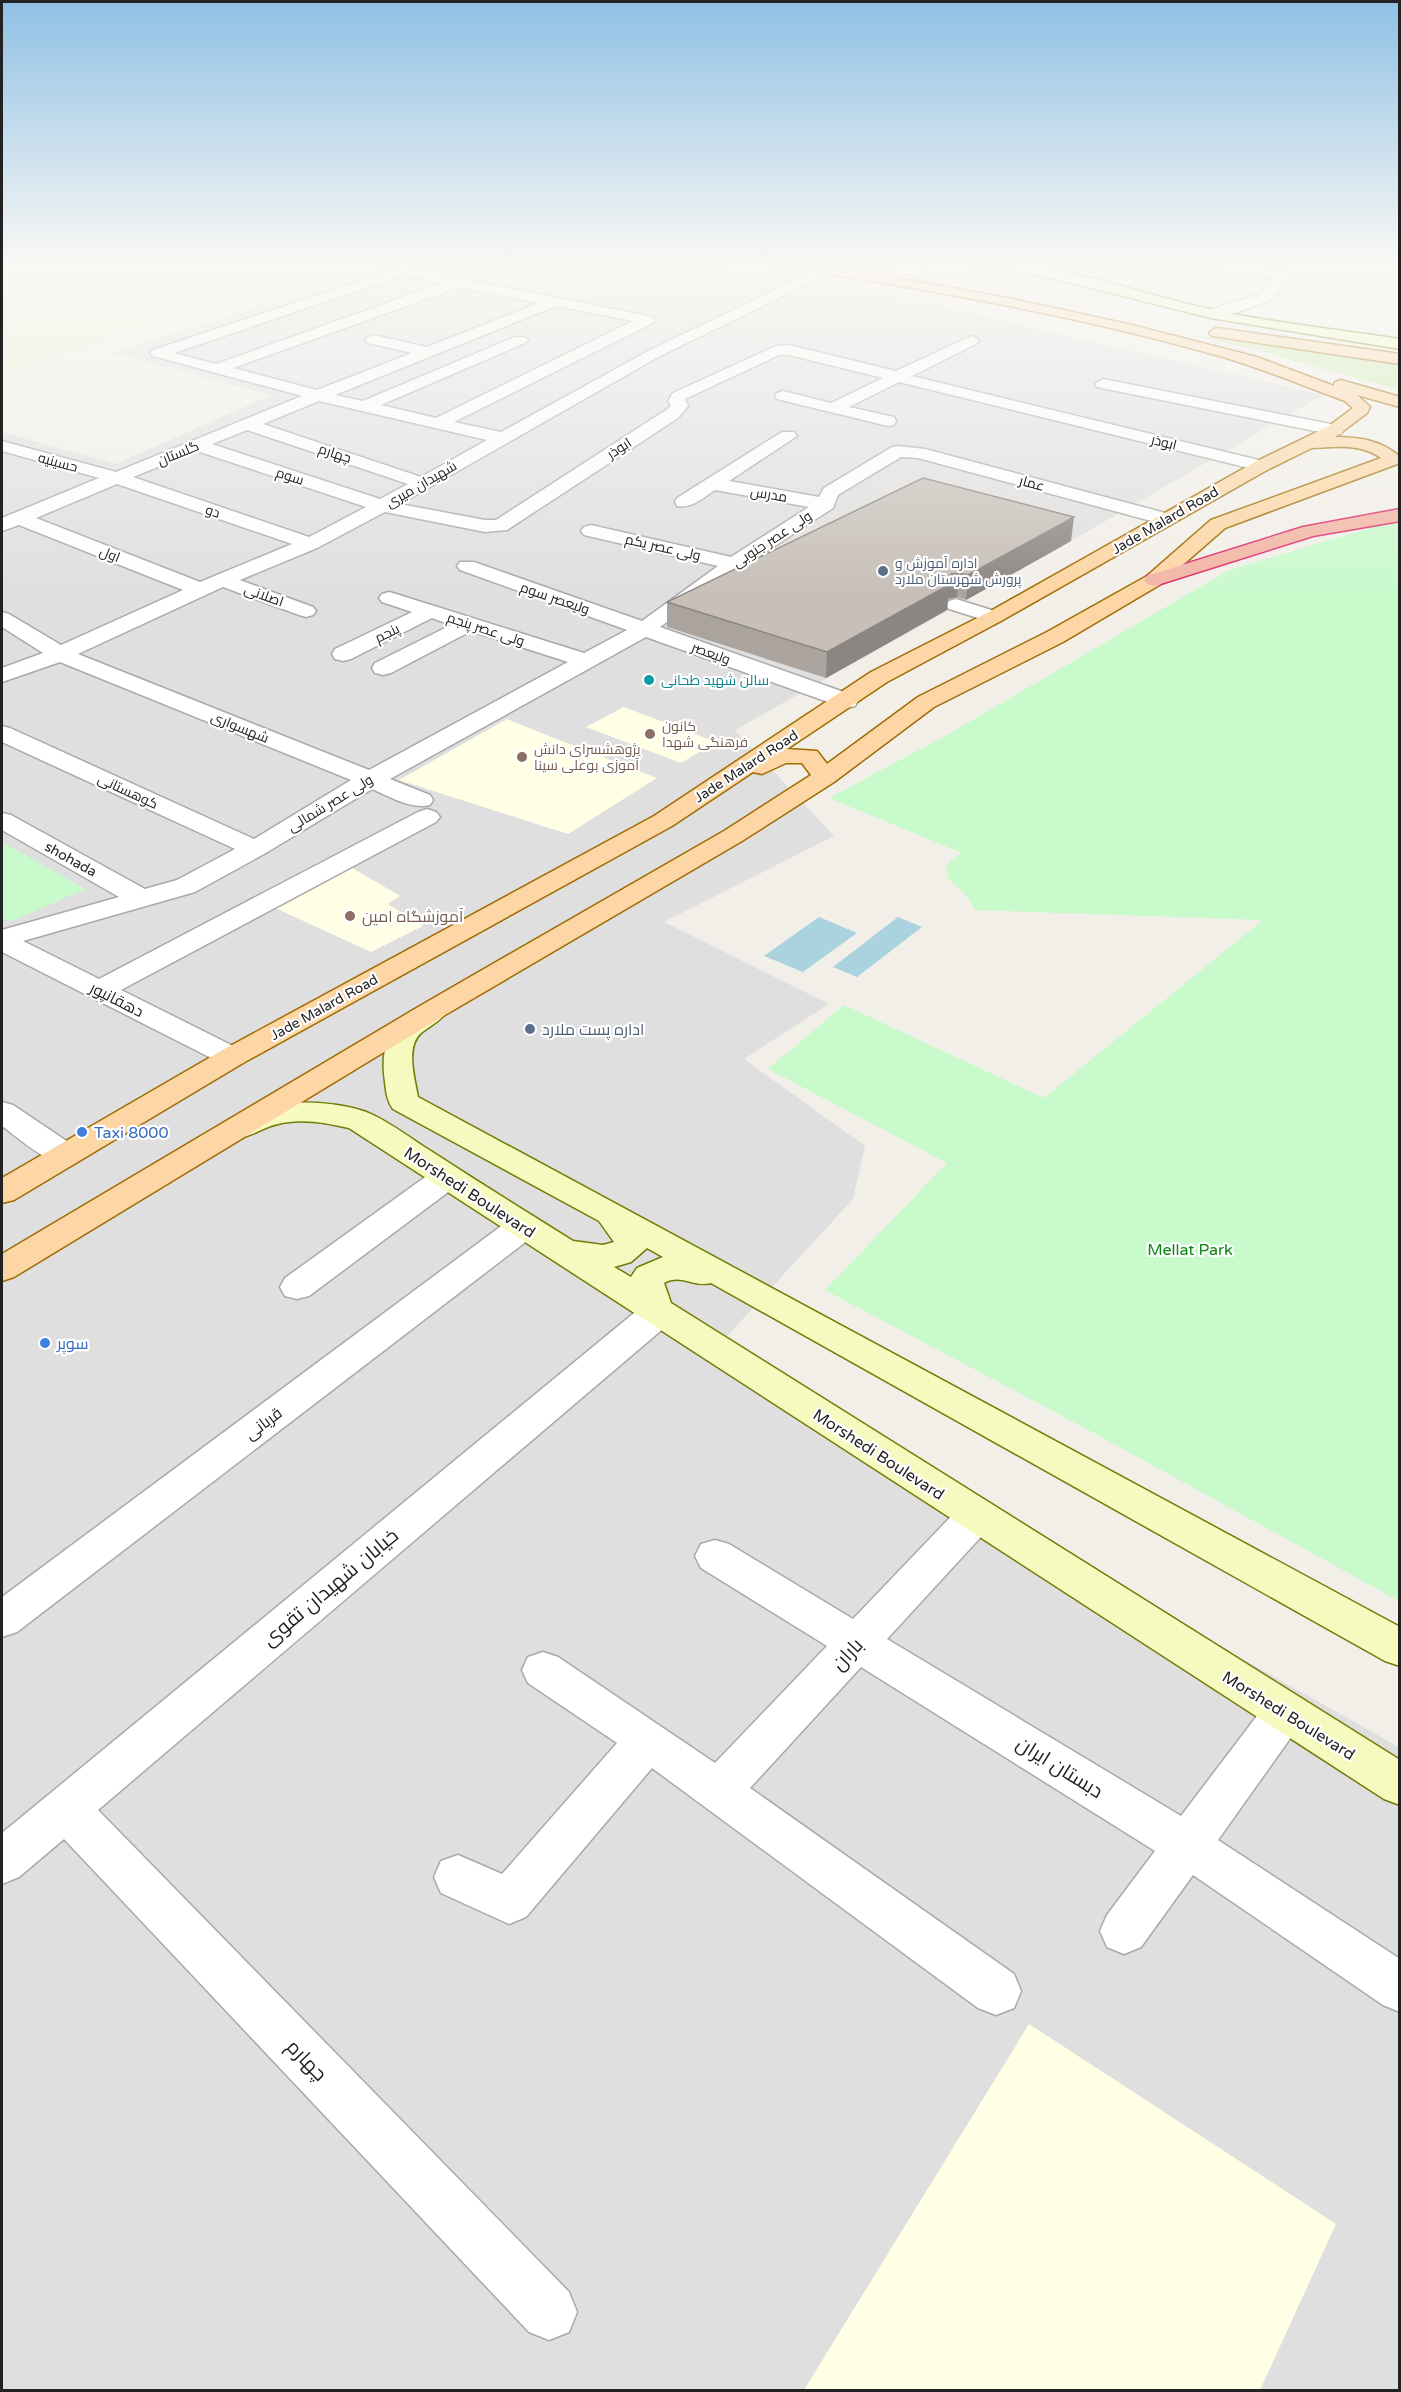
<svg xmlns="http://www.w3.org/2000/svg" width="1401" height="2392" viewBox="0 0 1401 2392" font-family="'Varela Round',Cairo,sans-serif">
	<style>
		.residential { fill: #e0dfdf }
		.education { fill: #ffffe5 }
		.farmland { fill: #eef0d5 }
		.grass { fill: #cdebb0 }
		.park { fill: #c8facc }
		.water { fill: #aad3df }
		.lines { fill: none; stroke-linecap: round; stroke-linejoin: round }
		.minor-casing { stroke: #a9a9a9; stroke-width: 3 }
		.tertiary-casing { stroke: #a9a9a9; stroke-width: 3 }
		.secondary-casing { stroke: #707d05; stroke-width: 3 }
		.primary-casing { stroke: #a06b00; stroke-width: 3 }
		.trunk-casing { stroke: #dc2a67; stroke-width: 3 }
		.minor { fill: #fff; fill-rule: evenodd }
		.tertiary { fill: #fff; fill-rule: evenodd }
		.secondary { fill: #f7fabf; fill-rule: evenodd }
		.primary { fill: #fcd6a4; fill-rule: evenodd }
		.trunk { fill: #f2b4a3; fill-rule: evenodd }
		.wall { fill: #aba49e }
		.shaded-wall { fill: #8b8681 }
		.building { fill: #c7bfb8; stroke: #8b8681; stroke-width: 1.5 }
		.service-dot { fill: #5c6f8a; stroke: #fff; stroke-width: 2 }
		.culture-dot { fill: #0f9aa8; stroke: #fff; stroke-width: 2 }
		.education-dot { fill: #8d6e63; stroke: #fff; stroke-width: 2 }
		.shop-dot { fill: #3f7fe0; stroke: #fff; stroke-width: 2 }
		.labels { text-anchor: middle; stroke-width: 4.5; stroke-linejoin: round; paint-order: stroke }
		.far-street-label { font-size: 14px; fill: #222; stroke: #fff }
		.far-service-label { font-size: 14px; fill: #4e5e75; stroke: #fff; text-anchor: start }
		.far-culture-label { font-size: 14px; fill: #0d838f; stroke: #fff; text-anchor: start }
		.far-education-label { font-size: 14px; fill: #785e54; stroke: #fff; text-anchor: start }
		.education-label { font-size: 16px; fill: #785e54; stroke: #fff; text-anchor: start }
		.street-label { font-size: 16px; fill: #222; stroke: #fff }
		.service-label { font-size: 16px; fill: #4e5e75; stroke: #fff; text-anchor: start }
		.shop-label { font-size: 16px; fill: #366cbe; stroke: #fff; text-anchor: start }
		.park-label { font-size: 16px; fill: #0c8416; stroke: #fff }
		.near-street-label { font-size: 20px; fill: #222; stroke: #fff }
	</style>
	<rect width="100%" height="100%" fill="#f2efe9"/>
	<path class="residential" d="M 402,261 L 669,261 L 851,286 L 1323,395 L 1071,541 L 735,730 L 834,836 L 664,922 L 829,1004 L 744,1059 L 865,1146 L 853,1199 L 707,1358 L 1399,1747 L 1399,2390 L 2,2390 L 2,432 L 116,464 L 271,395 L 113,353 Z
		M 1021,261 L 1270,261 L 1221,295 Z"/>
	<path class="education" d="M 624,707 L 716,742 L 681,763 L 586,727 Z
		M 507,719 L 549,736 L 657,778 L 568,834 L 399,780 Z
		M 347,865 L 400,896 L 388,904 L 423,926 L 371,952 L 271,906 Z
		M 1029,2024 L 1336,2224 L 1260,2390 L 804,2390 Z"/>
	<path class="farmland" d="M 2,261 L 347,261 L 91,346 L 2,373 Z"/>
	<path class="grass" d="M 1187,334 L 1399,362 L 1399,390 L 1252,349 Z"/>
	<path class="park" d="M 1399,523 L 1400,523 L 1399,1601 L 1083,1427 L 825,1290 L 947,1163 L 768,1069 L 844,1005 L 1044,1098 L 1263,920 L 975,910 L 965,894 L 948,878 L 946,869 L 950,861 L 962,853 L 829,798 L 947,735 L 1229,570 L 1377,526 Z
		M 2,842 L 85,889 L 10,922 L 2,917 Z"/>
	<path class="water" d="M 819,917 L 857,933 L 803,972 L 764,956 Z
		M 898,917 L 922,927 L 857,977 L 833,967 Z"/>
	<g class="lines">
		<defs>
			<path id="minor" d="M 871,261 L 892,261 L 923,270 L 925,273 L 918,277 L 873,264 Z
				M 1046,261 L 1063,261 L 1043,274 L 1033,274 L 1031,271 Z
				M 1192,261 L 1220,261 L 1286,273 L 1293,277 L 1286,281 L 1199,265 Z
				M 828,265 L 833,266 L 835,269 L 833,272 L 660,356 L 400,504 L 485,520 L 496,520 L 666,410 L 671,406 L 668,401 L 673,393 L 776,346 L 789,345 L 896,371 L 971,336 L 976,338 L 979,341 L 976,344 L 912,376 L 1267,462 L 1270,466 L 1267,470 L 1261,471 L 899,382 L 849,407 L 894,417 L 896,421 L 894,425 L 888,426 L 777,399 L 775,396 L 777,393 L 783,391 L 831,403 L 883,378 L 789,355 L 779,355 L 685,399 L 688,406 L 678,418 L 507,530 L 485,532 L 385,512 L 317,548 L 240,580 L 313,607 L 316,611 L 313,615 L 306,617 L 299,615 L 223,587 L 78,654 L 369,770 L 568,662 L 471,631 L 391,673 L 383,675 L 375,673 L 372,668 L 375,663 L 451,625 L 432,618 L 351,659 L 343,661 L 335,659 L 332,654 L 335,649 L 412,612 L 382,602 L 379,598 L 382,594 L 389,592 L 396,594 L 584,653 L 627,630 L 460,570 L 457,566 L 460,562 L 474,562 L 642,621 L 718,566 L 584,535 L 581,531 L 584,527 L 591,525 L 731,557 L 809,507 L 715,490 C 704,497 692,509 677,506 L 675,502 L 677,498 L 782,432 L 794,432 L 797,436 L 729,481 L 819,497 L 824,488 L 892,447 L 898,446 L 925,449 L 1173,515 L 1175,519 L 1173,523 L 1166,525 L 918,458 L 901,457 L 838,495 L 833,508 L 741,568 L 660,627 L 855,696 L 858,701 L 855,706 L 847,708 L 839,706 L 646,637 L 390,779 L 430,795 L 433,800 L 430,805 C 411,810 389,796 372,789 L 264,854 L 195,892 L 23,941 L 99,979 L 418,812 L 427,809 L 436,812 L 440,817 L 436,822 L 121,990 L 243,1051 L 247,1057 L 243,1063 L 232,1066 L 221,1063 L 2,952 L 2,930 L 119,897 L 2,830 L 2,813 L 11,815 L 145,889 L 177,880 L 235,849 L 2,742 L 2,726 L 10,728 L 254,839 L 351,780 L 60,662 L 2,682 L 2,668 L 43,653 L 2,627 L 2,612 L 9,614 L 61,645 L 183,590 L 19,525 L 2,531 L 2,518 L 99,478 L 2,451 L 2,441 L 116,472 L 302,396 L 153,356 L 150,353 L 153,350 L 403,267 L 653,317 L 655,320 L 653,323 L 454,422 L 501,432 L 650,350 ZM 404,275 L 443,283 L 216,364 L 174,353 ZM 460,287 L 539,303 L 427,347 L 373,335 L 368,337 L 365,340 L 368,343 L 412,353 L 317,390 L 233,368 ZM 556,306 L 633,321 L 436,418 L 381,405 L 525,343 L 528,340 L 525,337 L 515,337 L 363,401 L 335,395 ZM 319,401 L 487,440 L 421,477 L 263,424 ZM 247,430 L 408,484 L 380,499 L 212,444 ZM 197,451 L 366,507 L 309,537 L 133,477 ZM 117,484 L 292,544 L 200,582 L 36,518 Z
				M 1103,379 L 1335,425 L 1341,426 L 1344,430 L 1341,434 L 1335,435 L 1097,387 L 1095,384 Z
				M 956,599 L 1001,613 L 1004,617 L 1001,621 L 994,623 L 949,609 L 946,605 L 949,601 Z
				M 2,1102 L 13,1105 L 77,1148 L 82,1155 L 77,1162 C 50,1169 23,1141 2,1126 Z
				M 447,1166 L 459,1170 L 463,1177 L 459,1184 L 309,1296 L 297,1299 L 285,1296 L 280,1287 L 285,1278 L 435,1170 Z
				M 524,1215 L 536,1218 L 541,1226 L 536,1234 L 17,1632 L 2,1637 L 2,1597 L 512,1218 Z
				M 658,1301 L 671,1304 L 676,1313 L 671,1322 L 98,1810 L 569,2292 L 577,2312 L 569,2332 L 549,2340 L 529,2332 L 64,1839 L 19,1877 L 2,1884 L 2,1833 L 645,1304 Z
				M 976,1500 L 990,1505 L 996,1516 L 990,1527 L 887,1639 L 1181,1816 L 1269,1700 L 1284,1694 L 1299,1700 L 1306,1713 L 1299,1726 L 1218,1840 L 1400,1959 L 1400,2012 L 1383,2005 L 1193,1875 L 1141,1947 L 1124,1954 L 1107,1947 L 1100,1931 L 1107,1915 L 1155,1851 L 861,1667 L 750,1788 L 1014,1974 L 1021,1991 L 1014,2008 L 996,2015 L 978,2008 L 652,1768 L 526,1917 L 509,1924 L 441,1893 L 434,1877 L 441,1861 L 458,1855 L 502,1874 L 617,1743 L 528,1683 L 522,1670 L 528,1657 L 543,1652 L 558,1657 L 715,1763 L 827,1646 L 701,1568 L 695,1556 L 701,1544 L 715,1540 L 729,1544 L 853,1619 L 962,1505 Z"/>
			<path id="tertiary" d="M 1295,261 L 1310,261 L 1270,300 L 1238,312 L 1211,318 L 1204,314 L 1206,311 L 1260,294 Z"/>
			<path id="secondary" d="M 962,261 C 1039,256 1133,292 1209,309 C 1271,323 1336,329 1400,339 L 1400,349 L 1211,318 L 1038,275 L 969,265 Z
				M 432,1003 L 442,1006 L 447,1012 C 440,1021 430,1026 421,1033 C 405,1047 415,1080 418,1097 L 1400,1627 L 1400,1666 L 1385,1661 L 711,1283 C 694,1288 681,1273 664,1283 L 671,1303 L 1400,1760 L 1400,1805 L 1384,1799 L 349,1128 C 326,1123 301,1118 278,1124 C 259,1128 249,1141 229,1136 L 224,1129 C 248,1094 337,1099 371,1114 C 393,1124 414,1141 434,1153 C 480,1183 527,1212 573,1241 L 603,1245 L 614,1242 L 599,1221 L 393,1109 C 387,1101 386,1092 385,1082 C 379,1044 392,1013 432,1003 ZM 647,1248 L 663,1257 L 637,1268 L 631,1277 L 614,1267 L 631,1262 Z"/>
			<path id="primary" d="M 765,261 L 797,261 L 832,266 L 1013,299 L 1132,325 L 1257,357 L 1334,386 L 1335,382 L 1341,380 L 1400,397 L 1400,407 L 1357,395 L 1370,407 L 1367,413 L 1335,437 C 1359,437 1380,440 1399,456 L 1400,463 L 1225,528 L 1161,584 L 1063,642 L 934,707 L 834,782 L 742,841 L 445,1015 L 14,1277 L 2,1281 L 2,1254 L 425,1003 L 724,831 L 811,775 L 802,763 L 786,763 L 762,774 L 753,772 L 672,826 L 243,1063 L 14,1200 L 2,1203 L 2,1178 L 221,1051 L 654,816 L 871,672 L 987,613 L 1255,462 L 1329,426 L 1353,408 L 1345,401 C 1306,387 1266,370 1226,358 C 1078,315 924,289 772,265 ZM 1312,448 C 1336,447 1360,443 1381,458 L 1211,520 L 1147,576 L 1047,632 L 918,697 L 827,764 L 817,751 L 787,749 L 887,682 L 1001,621 L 1267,470 Z
				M 1217,328 L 1400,354 L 1400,364 L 1212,336 L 1209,333 L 1212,330 Z"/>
			<path id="trunk" d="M 1400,509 L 1400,521 L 1313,536 L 1154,586 L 1147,584 L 1144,580 L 1147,576 L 1303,527 Z"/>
		</defs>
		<use href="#minor" class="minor-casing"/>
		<use href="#tertiary" class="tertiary-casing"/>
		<use href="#secondary" class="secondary-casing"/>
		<use href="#primary" class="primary-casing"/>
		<use href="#trunk" class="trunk-casing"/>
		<use href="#minor" class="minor"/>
		<use href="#tertiary" class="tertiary"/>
		<use href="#secondary" class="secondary"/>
		<use href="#primary" class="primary"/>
		<use href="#trunk" class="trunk"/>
	</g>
	<path class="wall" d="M 1071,541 L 966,600 L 957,597 L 948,599 L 947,610 L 826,678 L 667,627 L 667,602 Z"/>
	<path class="shaded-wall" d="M 1074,517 L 1071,541 L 966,600 L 968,575 Z
		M 959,573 L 957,597 L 948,599 L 947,610 L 826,678 L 827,652 L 946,581 L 951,574 Z"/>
	<path class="building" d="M 923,478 L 1074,517 L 968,575 L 959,573 L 951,574 L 946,581 L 949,585 L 827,652 L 667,602 Z"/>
	<linearGradient id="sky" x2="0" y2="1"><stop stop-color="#8fc0e4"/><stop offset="0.44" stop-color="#f9f8f5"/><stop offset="1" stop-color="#f9f8f5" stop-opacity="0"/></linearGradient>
	<rect width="1401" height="596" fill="url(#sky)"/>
	<g class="service-dot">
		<circle cx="883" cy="571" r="6"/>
		<circle cx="530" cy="1029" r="6"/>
	</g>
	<circle class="culture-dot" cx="649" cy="680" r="6"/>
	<g class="education-dot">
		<circle cx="650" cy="734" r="6"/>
		<circle cx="522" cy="757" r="6"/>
		<circle cx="350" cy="916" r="6"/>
	</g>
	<g class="shop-dot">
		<circle cx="82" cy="1132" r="6"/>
		<circle cx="45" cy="1343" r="6"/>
	</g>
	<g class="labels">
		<g class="far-street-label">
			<text transform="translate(1164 442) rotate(14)" y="5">ابوذر</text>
			<text transform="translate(619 448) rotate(-33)" y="5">ابوذر</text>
			<text transform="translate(178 453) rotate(-22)" y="5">گلستان</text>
			<text transform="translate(335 453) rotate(18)" y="5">چهارم</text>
			<text transform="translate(58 462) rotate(15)" y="5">حسینیه</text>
			<text transform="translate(290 476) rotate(18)" y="5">سوم</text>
			<text transform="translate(1032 483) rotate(15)" y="5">عمار</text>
			<text transform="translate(421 484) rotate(-30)" y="5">شهیدان میری</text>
			<text transform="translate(769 494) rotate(10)" y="5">مدرس</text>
			<text transform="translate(213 511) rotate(19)" y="5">دو</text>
			<text transform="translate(1165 520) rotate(-30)" y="5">Jade Malard Road</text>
			<text transform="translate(772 539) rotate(-33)" y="5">ولی عصر جنوبی</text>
			<text transform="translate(663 547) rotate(13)" y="5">ولی عصر یکم</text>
			<text transform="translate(110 554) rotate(22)" y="5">اول</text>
			<text transform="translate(264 595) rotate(20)" y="5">اصلانی</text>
			<text transform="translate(555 598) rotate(19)" y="5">ولیعصر سوم</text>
			<text transform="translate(486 629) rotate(18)" y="5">ولی عصر پنجم</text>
			<text transform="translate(387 633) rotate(-26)" y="5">پنجم</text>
			<text transform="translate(711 653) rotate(20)" y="5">ولیعصر</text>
			<text transform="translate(240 727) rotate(22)" y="5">شهسواری</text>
			<text transform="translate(746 766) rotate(-33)" y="5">Jade Malard Road</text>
			<text transform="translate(128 791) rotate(25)" y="5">کوهستانی</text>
			<text transform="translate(330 803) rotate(-31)" y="5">ولی عصر شمالی</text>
			<text transform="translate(71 859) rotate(29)" y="5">shohada</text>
			<text transform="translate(324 1007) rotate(-29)" y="5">Jade Malard Road</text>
		</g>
		<g class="far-service-label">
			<text x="895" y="568">اداره آموزش و<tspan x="895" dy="16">پرورش شهرستان ملارد</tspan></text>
		</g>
		<g class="far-culture-label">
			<text x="661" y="685">سالن شهید طحانی</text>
		</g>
		<g class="far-education-label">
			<text x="662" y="731">کانون<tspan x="662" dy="16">فرهنگی شهدا</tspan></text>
			<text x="534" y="754">پژوهشسرای دانش<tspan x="534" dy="16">آموزی بوعلی سینا</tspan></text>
		</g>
		<g class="education-label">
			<text x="362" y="922">آموزشگاه امین</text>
		</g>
		<g class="street-label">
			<text transform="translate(117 999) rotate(27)" y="6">دهقانپور</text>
			<text transform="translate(470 1192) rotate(33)" y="6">Morshedi Boulevard</text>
			<text transform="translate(263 1423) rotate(-37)" y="6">قربانی</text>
			<text transform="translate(879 1454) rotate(33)" y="6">Morshedi Boulevard</text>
			<text transform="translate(1289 1715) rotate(32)" y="6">Morshedi Boulevard</text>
		</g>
		<g class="service-label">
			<text x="542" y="1035">اداره پست ملارد</text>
		</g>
		<g class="shop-label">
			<text x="94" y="1138">Taxi 8000</text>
			<text x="57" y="1349">سوپر</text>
		</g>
		<g class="park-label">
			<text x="1190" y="1255">Mellat Park</text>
		</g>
		<g class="near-street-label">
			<text transform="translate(330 1587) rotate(-40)" y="7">خیابان شهیدان تقوی</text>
			<text transform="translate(847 1654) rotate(-47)" y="7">باران</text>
			<text transform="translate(1060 1767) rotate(32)" y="7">دبستان ایران</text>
			<text transform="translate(307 2060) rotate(46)" y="7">چهارم</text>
		</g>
	</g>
	<rect width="1401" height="2392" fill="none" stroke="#222222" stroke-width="6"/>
</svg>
